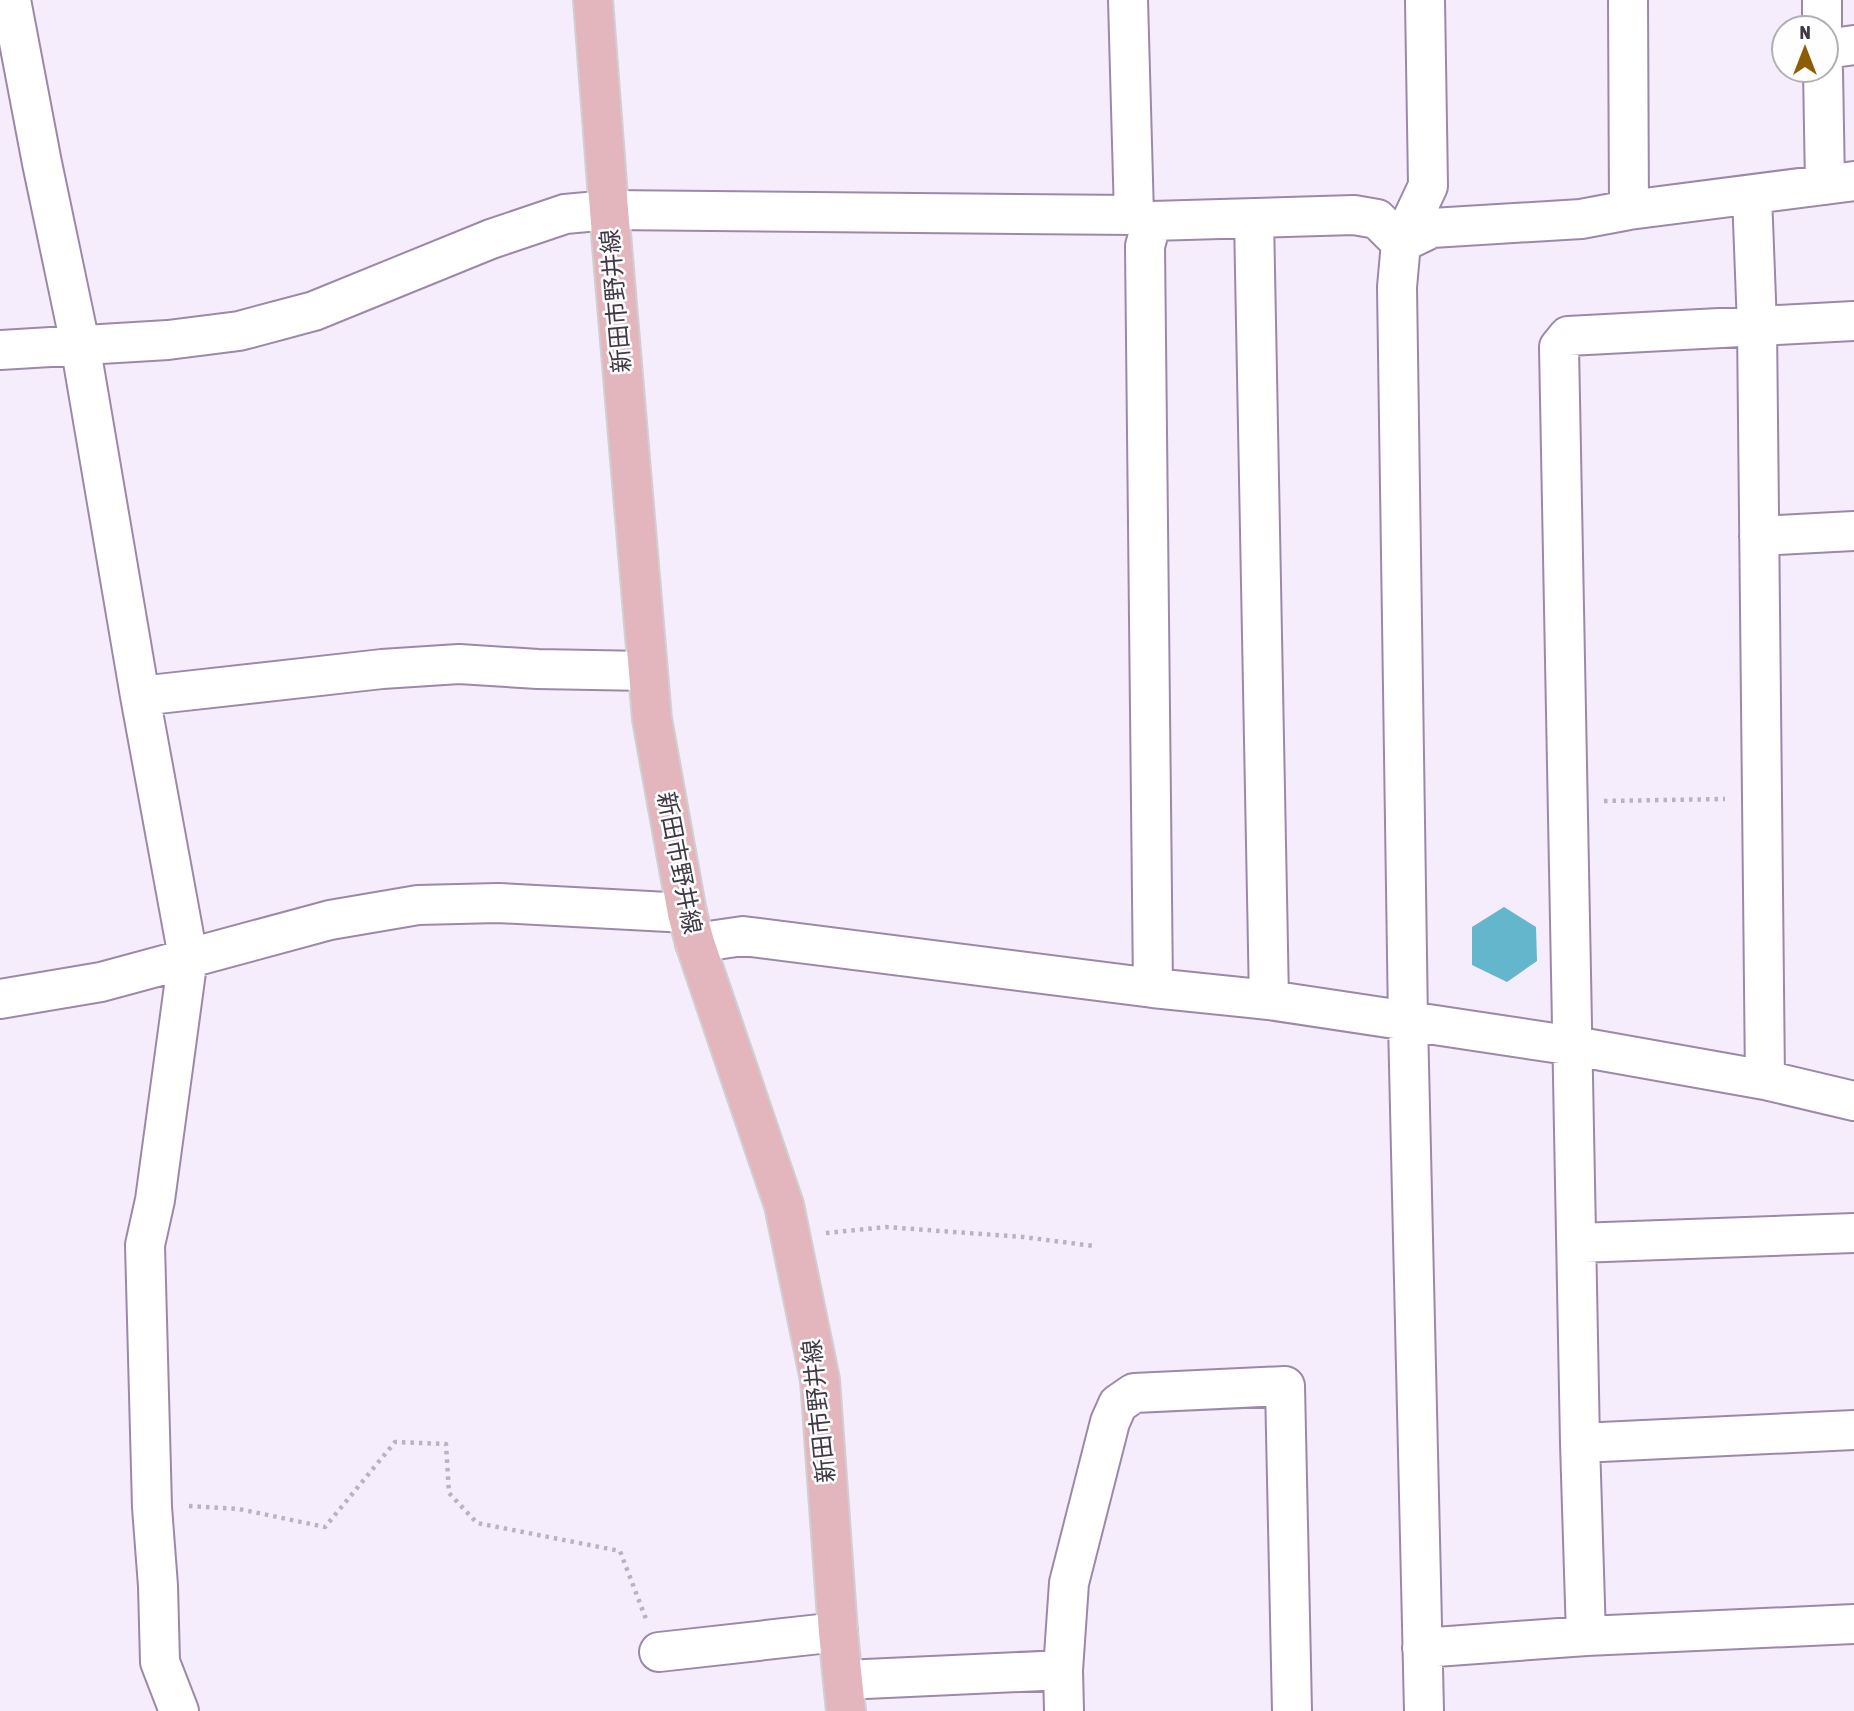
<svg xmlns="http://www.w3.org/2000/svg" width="1854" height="1711" viewBox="0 0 1854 1711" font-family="'Asap Condensed','Noto Sans JP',sans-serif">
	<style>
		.water { fill: #63b6cc }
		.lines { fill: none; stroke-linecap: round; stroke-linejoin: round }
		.minor-casing { stroke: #9c89a8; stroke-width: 42 }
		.major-casing { stroke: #d1cfd2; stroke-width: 42 }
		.path { stroke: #bab2c0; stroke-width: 4.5; stroke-dasharray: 3.5 5; stroke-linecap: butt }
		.minor { stroke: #fff; stroke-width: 38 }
		.major { stroke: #e2b6bc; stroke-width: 38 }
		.labels { text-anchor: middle; stroke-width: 5; stroke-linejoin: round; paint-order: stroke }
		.street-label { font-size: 24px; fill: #3f3845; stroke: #fefefe }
	</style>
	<rect width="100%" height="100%" fill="#f5edfb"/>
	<path class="water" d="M 1504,907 L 1536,927 L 1537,961 L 1507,982 L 1472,965 L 1472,927 Z"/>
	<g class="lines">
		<defs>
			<path id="minor" d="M 11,0 L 42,163 L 80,344 L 140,696 L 188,957 L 155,1200 L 145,1245 L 152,1507 L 158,1586 L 160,1662 L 179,1711
				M 1128,0 L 1134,215
				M 1628,0 L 1629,210
				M 1822,0 L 1822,28
				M 1826,49 L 1854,45
				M 1823,70 L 1825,185
				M 1752,195 L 1757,326 L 1765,1080
				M 1254,218 L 1269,1000
				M 1152,221 L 1145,246 L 1153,988
				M 1401,243 L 1432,228 L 1581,219 L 1629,210 L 1854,181
				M 0,350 L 168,340 L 239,331 L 314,311 L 491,239 L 565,214 L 609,210 L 1134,215 L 1152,221 L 1354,215 L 1377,219 L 1401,243
				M 1759,536 L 1854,531
				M 140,696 L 382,669 L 459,664 L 538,669 L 647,671
				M 695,943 L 743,936 L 1153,988 L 1269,1000 L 1574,1046 L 1765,1080 L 1854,1101
				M 0,999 L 101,982 L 330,920 L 418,905 L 498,903 L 687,913
				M 1577,1243 L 1854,1233
				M 1580,1443 L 1854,1430
				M 1586,1636 L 1580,1443 L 1559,347 L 1568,336 L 1854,321
				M 1422,1648 L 1586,1636 L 1854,1624
				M 659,1652 L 838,1632
				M 844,1680 L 1063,1670
				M 1064,1711 L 1063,1670 L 1069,1583 L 1110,1422 L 1118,1404 L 1134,1393 L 1285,1386 L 1292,1711
				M 1424,1711 L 1408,1022 L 1397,287 L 1401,243 L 1428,186 L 1425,0"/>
			<path id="major" d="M 593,0 L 609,210 L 652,719 L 687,913 L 695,943 L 784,1205 L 820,1380 L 838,1632 L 846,1711"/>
		</defs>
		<use href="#minor" class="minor-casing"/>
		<use href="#major" class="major-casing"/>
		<path class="path" d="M 1604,801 L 1725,799
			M 826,1233 L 886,1227 L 1023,1237 L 1094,1246
			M 189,1506 L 239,1509 L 325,1527 L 395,1442 L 446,1444 L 449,1493 L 477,1523 L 620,1551 L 646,1619"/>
		<use href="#minor" class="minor"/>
		<use href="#major" class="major"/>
	</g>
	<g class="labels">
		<g class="street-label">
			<text transform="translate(616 301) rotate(-95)" y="8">新田市野井線</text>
			<text transform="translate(679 863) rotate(79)" y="8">新田市野井線</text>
			<text transform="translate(819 1411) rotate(-96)" y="8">新田市野井線</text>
		</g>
	</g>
	<g transform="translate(1805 49)"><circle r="33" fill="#fefefe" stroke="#b2afb4" stroke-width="2"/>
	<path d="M0-5L12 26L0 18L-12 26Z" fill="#8c5e04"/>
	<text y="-10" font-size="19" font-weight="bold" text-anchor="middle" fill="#3f3845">N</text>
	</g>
</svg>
